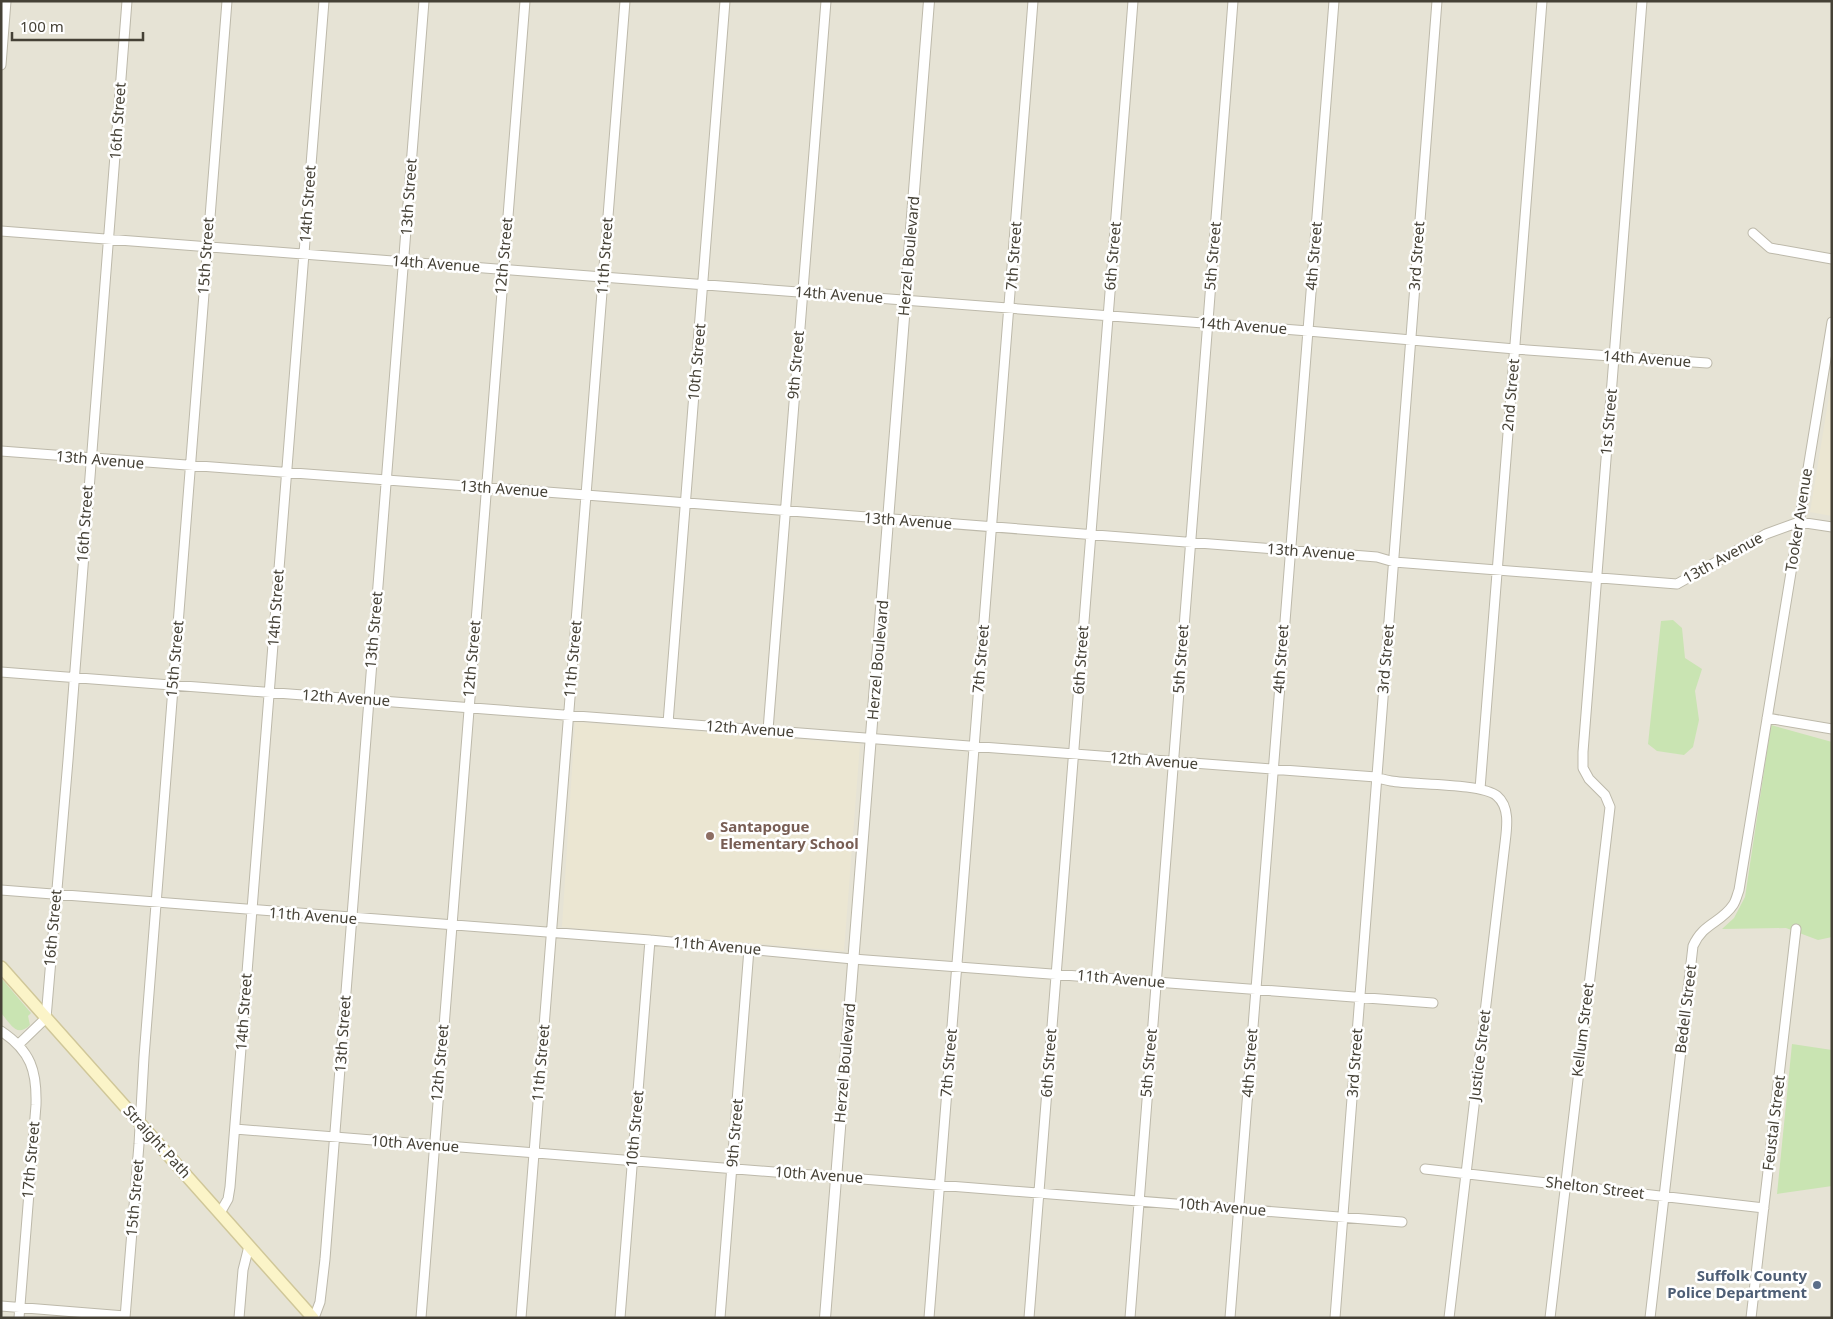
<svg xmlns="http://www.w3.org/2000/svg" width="1833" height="1319" viewBox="0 0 1833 1319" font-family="'Noto Sans',sans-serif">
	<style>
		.residential { fill: #e6e3d5 }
		.education { fill: #ebe6d2 }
		.green { fill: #c9e4b2 }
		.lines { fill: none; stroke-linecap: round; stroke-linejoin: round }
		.minor-casing { stroke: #bdb9aa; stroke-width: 11 }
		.tertiary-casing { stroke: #bdb9aa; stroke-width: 12 }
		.secondary-casing { stroke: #d0c799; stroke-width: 14 }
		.minor { stroke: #fff; stroke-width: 9 }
		.tertiary { stroke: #fff; stroke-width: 10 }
		.secondary { stroke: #fbf4c8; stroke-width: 11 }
		.education-dot { fill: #8d6e63; stroke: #fff; stroke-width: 2 }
		.service-dot { fill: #5c6f8a; stroke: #fff; stroke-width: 2 }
		.labels { text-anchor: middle; stroke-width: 5; stroke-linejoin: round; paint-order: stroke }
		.street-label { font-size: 15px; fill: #454136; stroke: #fff }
		.education-label { font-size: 15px; font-weight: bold; fill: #785e54; stroke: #fff; text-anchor: start }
		.service-label { font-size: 15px; font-weight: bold; fill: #4e5e75; stroke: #fff; text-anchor: end }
	</style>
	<rect width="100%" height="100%" fill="#f2f0e7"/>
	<path class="residential" d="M 1,1 L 1832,1 L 1832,1318 L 1,1318 L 1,964 L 4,962 L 1,958 Z"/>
	<path class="education" d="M 1832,378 L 1832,516 L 1810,512 Z
		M 575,722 L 860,744 L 844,951 L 562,927 Z"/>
	<path class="green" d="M 1673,620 L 1682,628 L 1685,658 L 1702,669 L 1695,691 L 1699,720 L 1693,747 L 1684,755 L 1657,751 L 1648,744 L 1661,621 Z
		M 1771,725 L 1832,742 L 1832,937 L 1818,940 L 1786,928 L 1722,929 L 1734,918 L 1745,897 Z
		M 1,978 L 31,1013 L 28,1016 L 30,1025 C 16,1038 11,1024 1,1013 Z
		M 1792,1044 L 1832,1050 L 1832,1186 L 1777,1194 Z"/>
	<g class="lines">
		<defs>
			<path id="minor" d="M 1,65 L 6,1
				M 1,231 L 1308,331 L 1515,349 L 1707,363
				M 1753,233 L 1770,248 L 1832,259
				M 1,451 L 586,495 L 1377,557 L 1394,562 L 1677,584 L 1766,534 L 1799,522 L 1832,527
				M 1,672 L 1376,777 C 1381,779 1386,780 1391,781 C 1413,785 1482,783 1497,796 C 1510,807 1507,827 1505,843 L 1449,1318
				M 1767,718 L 1832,729
				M 668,723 L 725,1
				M 768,730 L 826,1
				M 1480,789 L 1542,1
				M 1,890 L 650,940 L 853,959 L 1433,1003
				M 1,1031 C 31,1051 37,1071 36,1105 L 19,1318
				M 19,1044 L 46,1018 L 68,760 L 127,1
				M 235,1129 L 1402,1222
				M 1425,1169 L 1764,1208
				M 220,1213 L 228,1199 L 230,1187 L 324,1
				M 1,1306 L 125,1316
				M 125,1318 L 139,1144 L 144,1057 L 227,1
				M 239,1318 L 243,1270 L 249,1246
				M 314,1318 L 320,1302 L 325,1259 L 424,1
				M 421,1318 L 525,1
				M 521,1318 L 625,1
				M 620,1318 L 650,940
				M 720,1318 L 749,949
				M 929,1318 L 1033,1
				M 1029,1318 L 1133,1
				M 1130,1318 L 1233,1
				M 1230,1318 L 1334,1
				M 1335,1318 L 1437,1
				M 1550,1318 L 1610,807 L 1605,795 L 1589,779 L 1583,768 L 1583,752 L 1642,1
				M 1650,1318 L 1693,946 C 1703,923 1721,923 1733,905 C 1736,901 1737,895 1739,890 L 1832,322
				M 1751,1318 L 1796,929"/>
			<path id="tertiary" d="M 825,1318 L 929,1"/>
			<path id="secondary" d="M 1,967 L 313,1318"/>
		</defs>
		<use href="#minor" class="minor-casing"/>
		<use href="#tertiary" class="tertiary-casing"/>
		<use href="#secondary" class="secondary-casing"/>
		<use href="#minor" class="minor"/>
		<use href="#tertiary" class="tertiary"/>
		<use href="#secondary" class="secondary"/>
	</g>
	<circle class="education-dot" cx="710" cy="836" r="5"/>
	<circle class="service-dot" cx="1817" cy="1285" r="5"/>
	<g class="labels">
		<g class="street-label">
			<text transform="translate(118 121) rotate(-86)" y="5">16th Street</text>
			<text transform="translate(409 197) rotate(-86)" y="5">13th Street</text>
			<text transform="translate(308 204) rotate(-86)" y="5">14th Street</text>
			<text transform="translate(206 256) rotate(-86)" y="5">15th Street</text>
			<text transform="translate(504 256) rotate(-85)" y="5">12th Street</text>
			<text transform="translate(605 256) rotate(-86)" y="5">11th Street</text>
			<text transform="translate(909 256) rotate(-85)" y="5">Herzel Boulevard</text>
			<text transform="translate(1014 256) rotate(-86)" y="5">7th Street</text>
			<text transform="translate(1113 256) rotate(-85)" y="5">6th Street</text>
			<text transform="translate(1213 256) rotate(-85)" y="5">5th Street</text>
			<text transform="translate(1314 256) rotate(-85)" y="5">4th Street</text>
			<text transform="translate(1417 256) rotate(-86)" y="5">3rd Street</text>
			<text transform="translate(436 264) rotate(4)" y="5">14th Avenue</text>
			<text transform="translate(839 295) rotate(4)" y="5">14th Avenue</text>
			<text transform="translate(1243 326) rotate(4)" y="5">14th Avenue</text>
			<text transform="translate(1647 359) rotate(4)" y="5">14th Avenue</text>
			<text transform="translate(697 362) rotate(-85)" y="5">10th Street</text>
			<text transform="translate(796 365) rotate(-85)" y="5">9th Street</text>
			<text transform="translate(1511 395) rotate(-85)" y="5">2nd Street</text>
			<text transform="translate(1609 422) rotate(-85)" y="5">1st Street</text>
			<text transform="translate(100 460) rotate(5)" y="5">13th Avenue</text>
			<text transform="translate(504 489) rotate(4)" y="5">13th Avenue</text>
			<text transform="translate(1799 520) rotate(-81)" y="5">Tooker Avenue</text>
			<text transform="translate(908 521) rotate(4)" y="5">13th Avenue</text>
			<text transform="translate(85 524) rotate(-86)" y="5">16th Street</text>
			<text transform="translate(1311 552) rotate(4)" y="5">13th Avenue</text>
			<text transform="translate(1723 558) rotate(-29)" y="5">13th Avenue</text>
			<text transform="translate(276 608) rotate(-86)" y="5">14th Street</text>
			<text transform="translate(374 630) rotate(-85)" y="5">13th Street</text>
			<text transform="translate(175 659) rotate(-85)" y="5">15th Street</text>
			<text transform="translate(472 659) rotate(-85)" y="5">12th Street</text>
			<text transform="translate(573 659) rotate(-85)" y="5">11th Street</text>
			<text transform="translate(981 659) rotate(-85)" y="5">7th Street</text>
			<text transform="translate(1181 659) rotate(-86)" y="5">5th Street</text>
			<text transform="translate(1281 659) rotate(-86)" y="5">4th Street</text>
			<text transform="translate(1386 659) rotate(-85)" y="5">3rd Street</text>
			<text transform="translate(878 660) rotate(-85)" y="5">Herzel Boulevard</text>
			<text transform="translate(1081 660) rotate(-86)" y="5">6th Street</text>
			<text transform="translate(346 698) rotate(4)" y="5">12th Avenue</text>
			<text transform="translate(750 729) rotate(4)" y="5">12th Avenue</text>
			<text transform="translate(1154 761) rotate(4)" y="5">12th Avenue</text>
			<text transform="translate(313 916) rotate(4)" y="5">11th Avenue</text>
			<text transform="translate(53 928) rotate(-85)" y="5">16th Street</text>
			<text transform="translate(717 946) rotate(5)" y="5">11th Avenue</text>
			<text transform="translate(1121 979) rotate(5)" y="5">11th Avenue</text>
			<text transform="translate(1686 1009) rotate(-83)" y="5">Bedell Street</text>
			<text transform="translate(244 1012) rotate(-86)" y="5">14th Street</text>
			<text transform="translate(1583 1030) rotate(-83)" y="5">Kellum Street</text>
			<text transform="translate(343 1034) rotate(-86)" y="5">13th Street</text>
			<text transform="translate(1480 1055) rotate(-83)" y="5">Justice Street</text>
			<text transform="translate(440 1063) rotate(-85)" y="5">12th Street</text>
			<text transform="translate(541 1063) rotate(-85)" y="5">11th Street</text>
			<text transform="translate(845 1063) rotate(-85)" y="5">Herzel Boulevard</text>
			<text transform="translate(949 1063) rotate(-85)" y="5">7th Street</text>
			<text transform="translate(1049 1063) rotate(-86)" y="5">6th Street</text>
			<text transform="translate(1149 1063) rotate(-85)" y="5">5th Street</text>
			<text transform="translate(1250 1063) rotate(-86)" y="5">4th Street</text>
			<text transform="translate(1355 1063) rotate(-86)" y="5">3rd Street</text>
			<text transform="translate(1774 1123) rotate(-83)" y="5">Feustal Street</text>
			<text transform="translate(635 1129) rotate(-85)" y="5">10th Street</text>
			<text transform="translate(735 1133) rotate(-85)" y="5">9th Street</text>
			<text transform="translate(157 1142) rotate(48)" y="5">Straight Path</text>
			<text transform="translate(415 1144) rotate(4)" y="5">10th Avenue</text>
			<text transform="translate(31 1160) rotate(-85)" y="5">17th Street</text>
			<text transform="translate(819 1175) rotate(4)" y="5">10th Avenue</text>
			<text transform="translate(1595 1188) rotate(7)" y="5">Shelton Street</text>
			<text transform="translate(135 1198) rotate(-85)" y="5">15th Street</text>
			<text transform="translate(1222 1207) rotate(5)" y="5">10th Avenue</text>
		</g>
		<g class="education-label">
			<text x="720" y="832">Santapogue<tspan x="720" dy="17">Elementary School</tspan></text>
		</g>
		<g class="service-label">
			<text x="1807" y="1281">Suffolk County<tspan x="1807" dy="17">Police Department</tspan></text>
		</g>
	</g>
	<rect width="1833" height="1319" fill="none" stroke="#454136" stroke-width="5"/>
	<path d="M12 32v8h131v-8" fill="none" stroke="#454136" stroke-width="2.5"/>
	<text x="20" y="32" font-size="15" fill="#454136" stroke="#ffffff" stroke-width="4" paint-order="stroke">100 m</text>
</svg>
